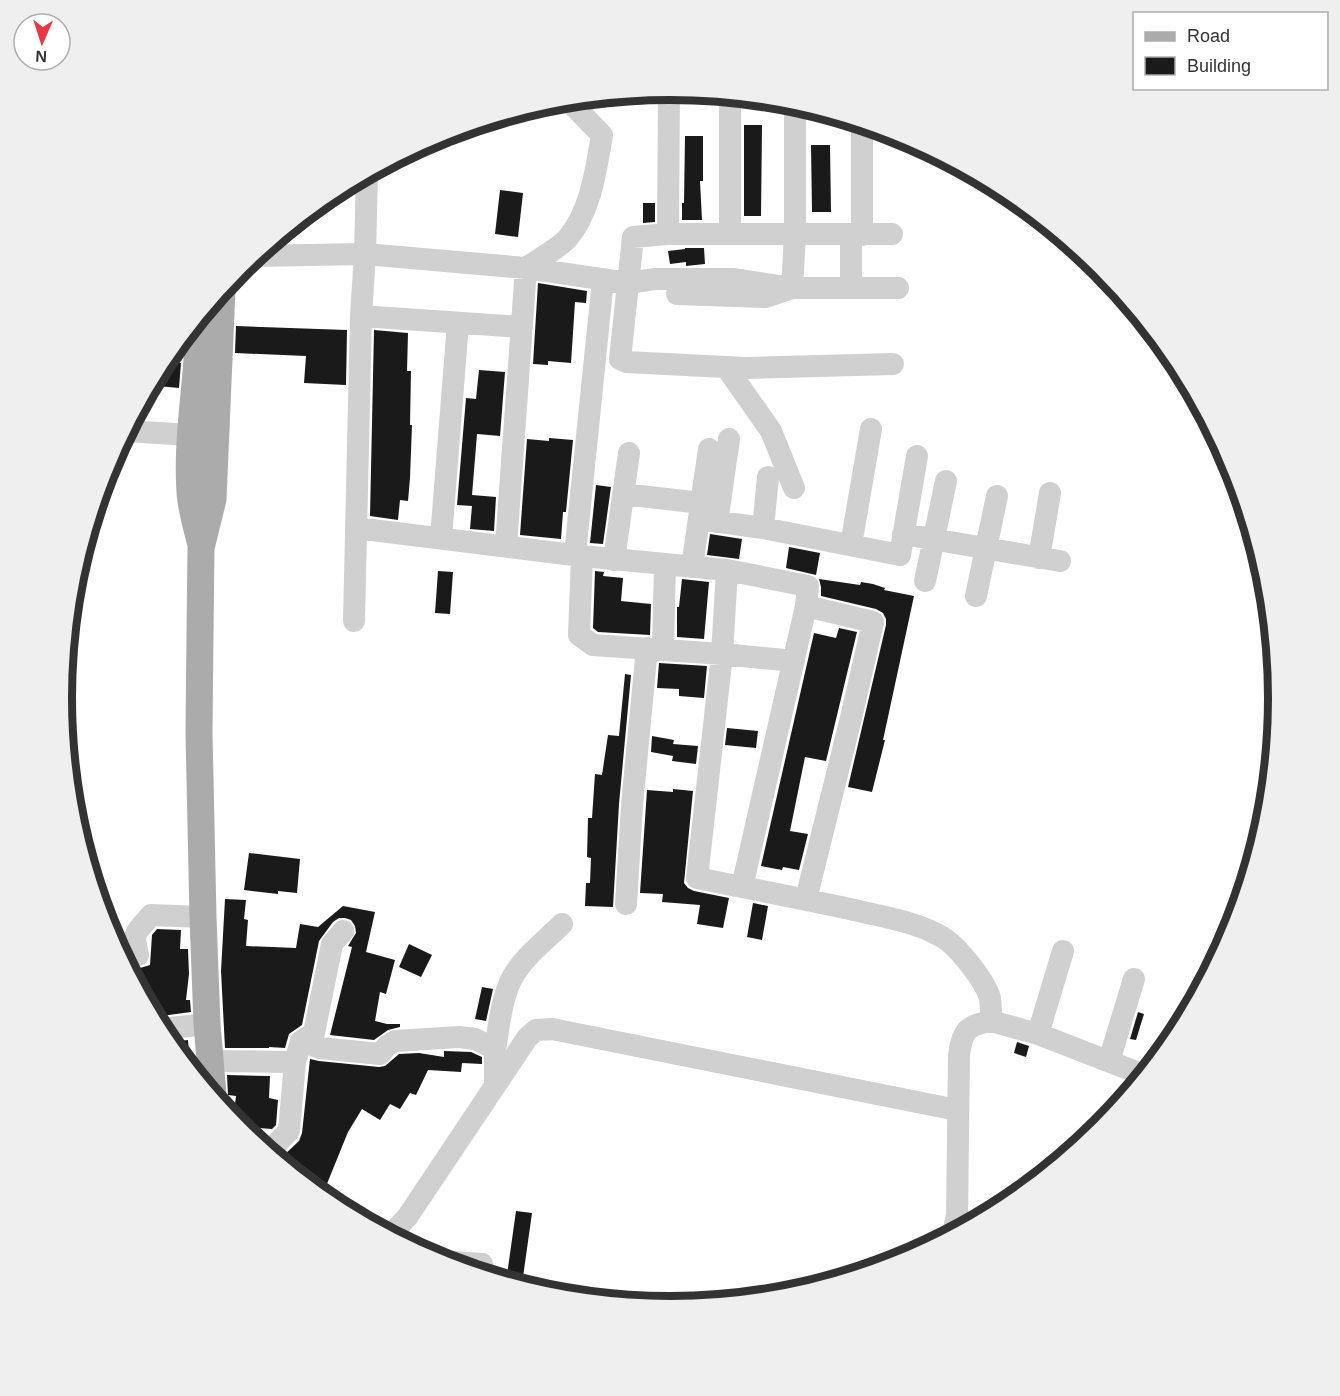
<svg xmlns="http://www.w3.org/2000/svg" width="1340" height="1396" viewBox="0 0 1340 1396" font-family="Arial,sans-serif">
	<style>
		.building { fill: #1a1a1a }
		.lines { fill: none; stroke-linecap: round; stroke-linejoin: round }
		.minor { stroke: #d0d0d0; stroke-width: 22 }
		.major { stroke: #ababab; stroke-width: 27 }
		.rim { fill: none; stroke: #333; stroke-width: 8 }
	</style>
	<rect width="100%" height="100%" fill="#fff"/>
	<path class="building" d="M 744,125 L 762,125 L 761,216 L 744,216 Z
		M 685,136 L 703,136 L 703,181 L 700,181 L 702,220 L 682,220 L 682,203 L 684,203 Z
		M 811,145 L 830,145 L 831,212 L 812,212 Z
		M 500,190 L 523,193 L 518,237 L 495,234 Z
		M 643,203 L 655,203 L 655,222 L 643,223 Z
		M 685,248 L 704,248 L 705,264 L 686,266 L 686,262 L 670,264 L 668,251 L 685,249 Z
		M 538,283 L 587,291 L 586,303 L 575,302 L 571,363 L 548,361 L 548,365 L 533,364 Z
		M 236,326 L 347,330 L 346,385 L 304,383 L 306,356 L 235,353 Z
		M 374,330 L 408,333 L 407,371 L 411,371 L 410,425 L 412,425 L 410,478 L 408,501 L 400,500 L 398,520 L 370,516 Z
		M 163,362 L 181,363 L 179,388 L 157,386 L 158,371 Z
		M 479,370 L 505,372 L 500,436 L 477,434 L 472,495 L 496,497 L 494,531 L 470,529 L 472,506 L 457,505 L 466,398 L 476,399 Z
		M 549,438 L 573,440 L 566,512 L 563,512 L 561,539 L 520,535 L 527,439 L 549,441 Z
		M 596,485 L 611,487 L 603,544 L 590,543 Z
		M 710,534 L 742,539 L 739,559 L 707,555 Z
		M 789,547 L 820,553 L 816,575 L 786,568 Z
		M 438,571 L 453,572 L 450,614 L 435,613 Z
		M 595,571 L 604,572 L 603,576 L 623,578 L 621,601 L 651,604 L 650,635 L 598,632 L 593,628 Z
		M 682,579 L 709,582 L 704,639 L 677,637 L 677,607 L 679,607 Z
		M 819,579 L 860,585 L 861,582 L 873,584 L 885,588 L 884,590 L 914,596 L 888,717 L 883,740 L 885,740 L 872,792 L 848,787 L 886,625 L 886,619 L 883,613 L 876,609 L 821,596 L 821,587 Z
		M 839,628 L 857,632 L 826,761 L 805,757 L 790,831 L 808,834 L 799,870 L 783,867 L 782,870 L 761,866 L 814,633 L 836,638 Z
		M 659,663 L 707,666 L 704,698 L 679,696 L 679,689 L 657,688 Z
		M 625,674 L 631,675 L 619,804 L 613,907 L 585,906 L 586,883 L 590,883 L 591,858 L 587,857 L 588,818 L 592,818 L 595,774 L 602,775 L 608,735 L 619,736 Z
		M 727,728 L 758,731 L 756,748 L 725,745 Z
		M 652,736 L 674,740 L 673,744 L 698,746 L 696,764 L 672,761 L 673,756 L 651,752 Z
		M 673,789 L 693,791 L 684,883 L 688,888 L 694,891 L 729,898 L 723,928 L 697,924 L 700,905 L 662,902 L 663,894 L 640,893 L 647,790 L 673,792 Z
		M 249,853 L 300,859 L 297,893 L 278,891 L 278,894 L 244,890 Z
		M 225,899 L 246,900 L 244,919 L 248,920 L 246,946 L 296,948 L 300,924 L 318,927 L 343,906 L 375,912 L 366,952 L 395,960 L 386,994 L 380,992 L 375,1021 L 387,1024 L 400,1024 L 400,1027 L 388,1030 L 374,1040 L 330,1035 L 352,947 L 348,946 L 356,933 L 355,926 L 351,920 L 345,918 L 339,918 L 333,922 L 319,941 L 302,1025 L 289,1034 L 285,1048 L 269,1047 L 269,1048 L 225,1048 L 221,971 Z
		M 753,903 L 768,906 L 762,940 L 747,937 Z
		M 157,929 L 181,930 L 180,949 L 188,949 L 189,974 L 186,1000 L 190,1000 L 191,1012 L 154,1017 L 111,937 L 122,935 L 123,950 L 128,964 L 133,968 L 140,968 L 150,965 L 152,935 Z
		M 409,944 L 432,955 L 421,977 L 399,967 Z
		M 482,987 L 493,989 L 486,1021 L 475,1019 Z
		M 1138,1012 L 1144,1014 L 1136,1040 L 1130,1039 Z
		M 188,1040 L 190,1067 L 169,1042 Z
		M 1017,1042 L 1029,1046 L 1026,1057 L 1014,1053 Z
		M 444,1051 L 471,1052 L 482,1057 L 482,1064 L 462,1063 L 461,1072 L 428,1070 L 416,1095 L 410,1093 L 400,1109 L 390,1104 L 380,1120 L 362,1109 L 348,1132 L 322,1196 L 282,1163 L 283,1156 L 299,1141 L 302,1133 L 310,1059 L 319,1061 L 379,1067 L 385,1066 L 399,1054 L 419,1053 L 444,1057 Z
		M 227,1075 L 270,1076 L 269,1098 L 278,1100 L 276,1125 L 272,1129 L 259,1128 L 257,1142 L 233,1120 L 236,1096 L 228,1095 Z
		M 516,1211 L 532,1213 L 523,1277 L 507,1275 Z"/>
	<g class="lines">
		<path class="minor" d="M 669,90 L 668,234 L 633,237 L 620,359 L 626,362 L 745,368 L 893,364
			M 862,123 L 862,235
			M 668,234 L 892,234
			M 730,234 L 730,95
			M 254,256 L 365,254 L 526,268 L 628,283 L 655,279 L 734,279 L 792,288 L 898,288
			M 851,288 L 851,235
			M 677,294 L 765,297 L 792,288 L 795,235 L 795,103
			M 361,316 L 522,327
			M 175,346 L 199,345
			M 726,367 L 771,431 L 794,488
			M 126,431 L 190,435
			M 103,482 L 112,457
			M 623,494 L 701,503
			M 699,519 L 763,528 L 900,555 L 917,456
			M 717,522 L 729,439
			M 356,528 L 582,556 L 727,570 L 808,586 L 806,606 L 742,887
			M 763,528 L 768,477
			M 903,534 L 1060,561
			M 441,538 L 458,323
			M 851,545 L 871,429
			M 506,546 L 526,268 C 537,260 559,248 568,238 C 591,210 596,170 602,135 L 568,100
			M 575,554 L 603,280
			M 582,556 L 579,635 L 593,645 L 722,654 L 794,661
			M 1039,558 L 1050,493
			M 614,560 L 629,453
			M 692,567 L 709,449
			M 727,570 L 722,654 L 697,878 C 751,889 805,899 859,911 C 888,918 917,922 942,937 C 958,946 985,981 990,998 C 991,1005 991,1014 991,1021 C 967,1025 962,1031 959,1055 L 957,1215 L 953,1233
			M 925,581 L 946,481
			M 976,596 L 997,496
			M 354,621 L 361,316 L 365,254 L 367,173
			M 663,649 L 665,564
			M 806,899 L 851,718 L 873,622 L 806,606
			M 626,904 L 632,805 L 647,648
			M 138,955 C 132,931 136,933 151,915 L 203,917
			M 991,1021 L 1038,1034 L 1144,1075
			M 160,1029 L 207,1024
			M 1038,1034 L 1063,951
			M 301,1041 L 314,1033 L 332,944 L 343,931
			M 495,1049 C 499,1027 501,1001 511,980 C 521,959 545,941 562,924
			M 210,1061 L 295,1062
			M 1109,1061 L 1134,979
			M 270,1153 L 271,1149 L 289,1131 L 295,1062 L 301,1041 L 320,1048 L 380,1054 L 387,1046 L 395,1041 L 459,1037 L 475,1039 L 495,1049 L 495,1084
			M 391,1235 L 408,1216 L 527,1038 L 536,1030 L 552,1029 L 957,1110
			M 439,1261 L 482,1264"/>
		<path class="major" d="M 199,317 C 199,376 186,433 190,492 C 191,508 196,525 200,541
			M 213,1095 L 207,1024 L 203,917 L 199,733 L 200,633 L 201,548 L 213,499 L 222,289"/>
	</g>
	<path d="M0 0H1340V1396H0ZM72 698a598 598 0 1 1 1196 0a598 598 0 1 1-1196 0Z" fill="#efefef" fill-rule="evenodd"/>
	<path class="rim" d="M72 698a598 598 0 1 1 1196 0a598 598 0 1 1-1196 0Z"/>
	<rect x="1133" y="12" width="195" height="78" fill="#ffffff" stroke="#adadad" stroke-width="1.5"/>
	<rect x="1145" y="32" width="30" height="9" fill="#ababab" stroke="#adadad" stroke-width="1.5"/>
	<text x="1187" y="42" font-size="18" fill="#333333">Road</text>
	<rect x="1145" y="57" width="30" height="18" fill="#1a1a1a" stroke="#adadad" stroke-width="1.5"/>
	<text x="1187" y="72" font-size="18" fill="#333333">Building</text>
	<g transform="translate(42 42) rotate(183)"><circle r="28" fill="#ffffff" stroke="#adadad" stroke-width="1.5"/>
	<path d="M0-4.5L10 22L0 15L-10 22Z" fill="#e63946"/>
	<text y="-9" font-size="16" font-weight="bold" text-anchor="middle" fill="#333333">N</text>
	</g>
</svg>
